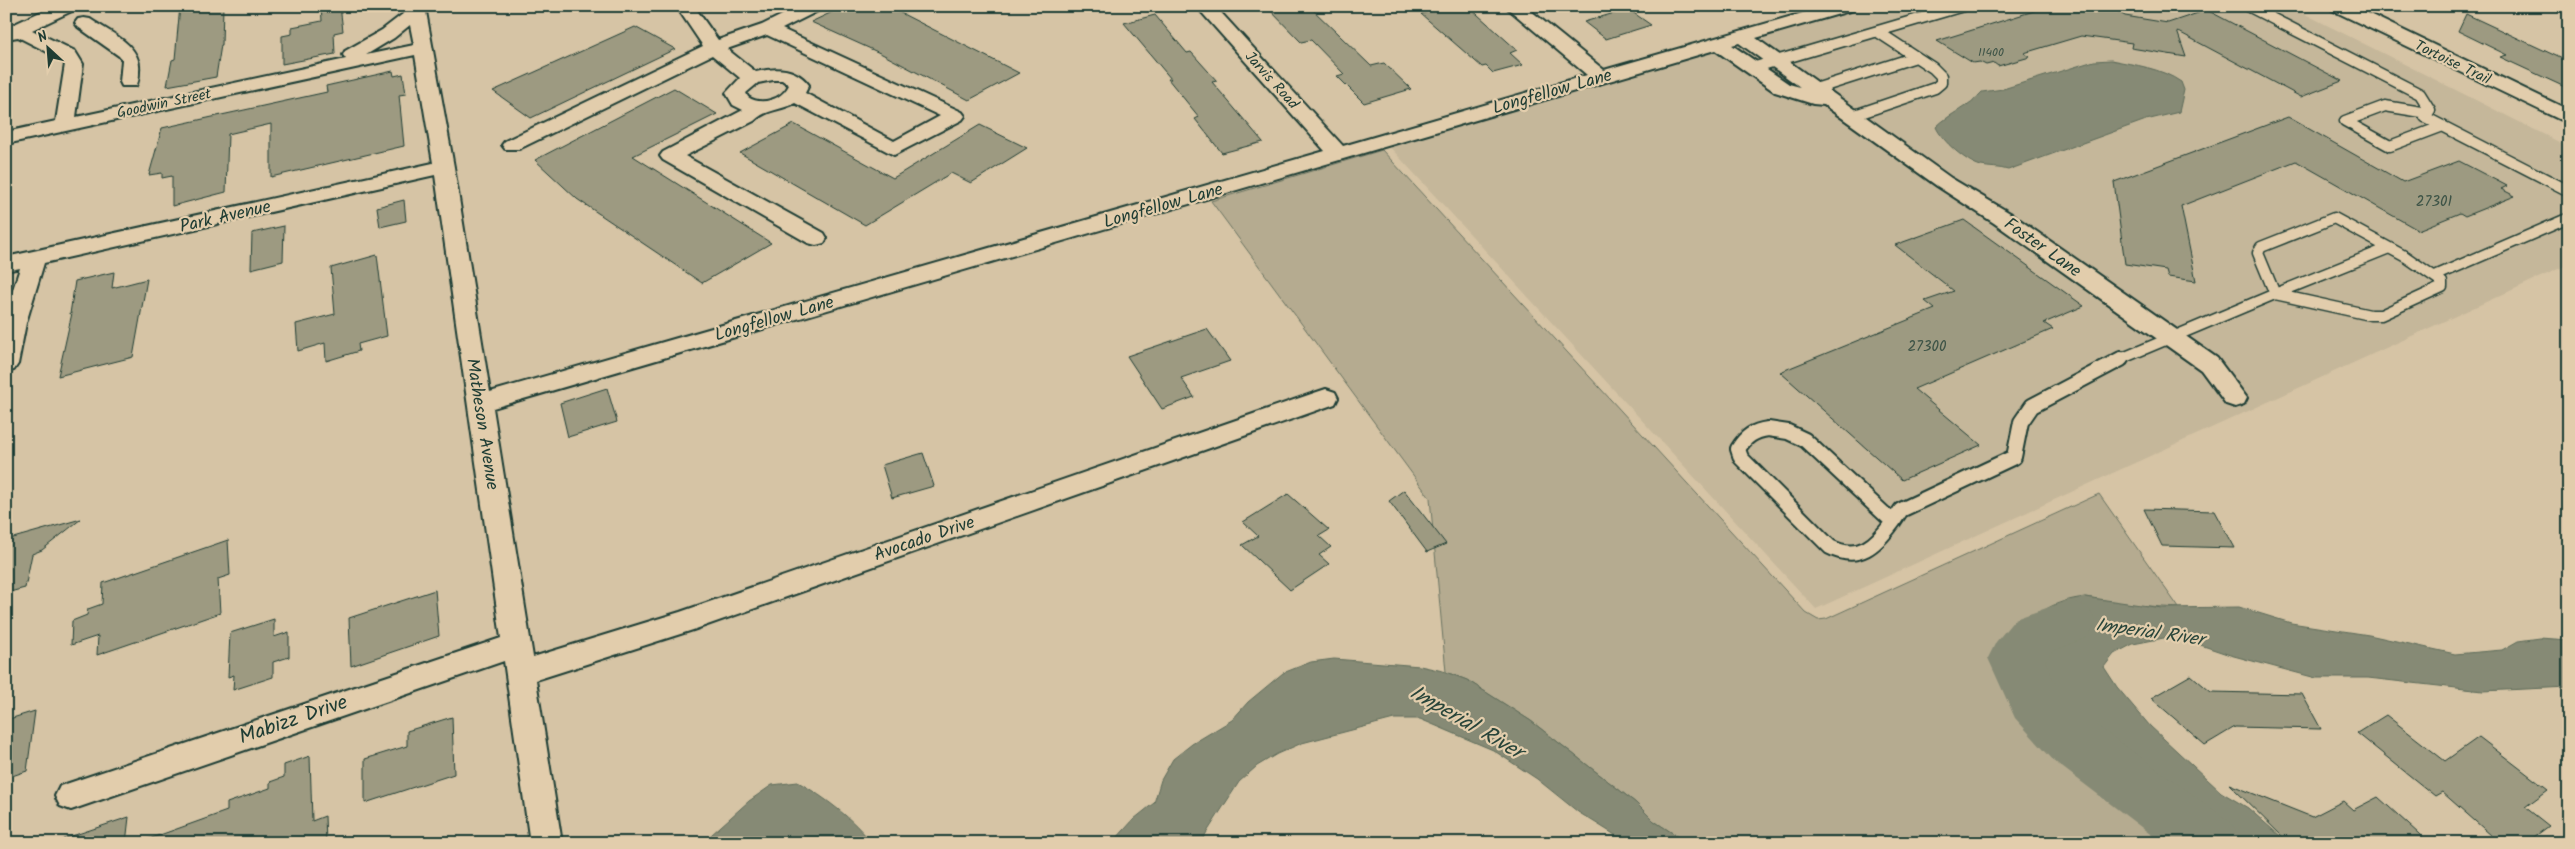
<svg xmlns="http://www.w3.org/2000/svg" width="2575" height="849" viewBox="0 0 2575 849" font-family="Kalam,sans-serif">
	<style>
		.built { fill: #c5b79a }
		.green { fill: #b5ab90; stroke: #6a7462 }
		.water { fill: #868a74; stroke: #5d6b5a }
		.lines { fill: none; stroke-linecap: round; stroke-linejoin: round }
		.river { fill: #868a74; fill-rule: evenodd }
		.building { fill: #9d9a81; stroke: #1f3d34 }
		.lane-far1-casing { stroke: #1f3d34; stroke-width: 13 }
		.lane-casing { stroke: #1f3d34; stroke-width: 18 }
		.street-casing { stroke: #1f3d34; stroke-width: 4 }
		.lane-far1 { stroke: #e2cdac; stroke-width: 10 }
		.lane { stroke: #e2cdac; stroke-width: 14 }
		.street { fill: #e2cdac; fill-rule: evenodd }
		.labels { text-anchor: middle; stroke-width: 4.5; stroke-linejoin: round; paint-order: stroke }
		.far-number-label { font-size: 12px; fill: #3e5447 }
		.far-street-label { font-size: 15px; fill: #1f3d34; stroke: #e2cdac }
		.number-label { font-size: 15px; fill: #3e5447 }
		.street-label { font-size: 18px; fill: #1f3d34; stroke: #e2cdac }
		.water-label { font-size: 19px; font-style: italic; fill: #29453a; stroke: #e2cdac }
		.near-street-label { font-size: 21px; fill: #1f3d34; stroke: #e2cdac }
		.near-water-label { font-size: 22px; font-style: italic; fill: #29453a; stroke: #e2cdac }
	</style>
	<rect width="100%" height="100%" fill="#d6c4a5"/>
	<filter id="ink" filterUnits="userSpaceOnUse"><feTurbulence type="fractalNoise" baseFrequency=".02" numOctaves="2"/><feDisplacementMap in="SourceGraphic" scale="10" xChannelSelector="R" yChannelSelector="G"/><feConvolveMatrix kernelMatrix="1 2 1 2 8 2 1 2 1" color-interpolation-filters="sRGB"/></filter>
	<g filter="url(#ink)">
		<path class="built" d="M 1862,6 L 2289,6 L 2569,147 L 2569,264 L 1816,609 L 1388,145 Z"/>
		<path class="green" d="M 1382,150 L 1806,613 L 1818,620 L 1826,619 L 2099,494 L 2179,608 L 2134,605 L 2085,597 L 2015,631 L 2019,671 L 2028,693 L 2049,713 L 2095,745 L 2141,790 L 2214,843 L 1688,843 L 1654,821 L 1636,803 L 1531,721 L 1467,680 L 1446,672 L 1430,498 L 1211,201 Z"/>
		<path class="water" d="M 2111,60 C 2135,65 2161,68 2181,82 L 2184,90 L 2179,112 L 2146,120 L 2008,170 C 1999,167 1990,168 1981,166 C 1966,162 1942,141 1936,127 C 1950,113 1969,107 1982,92 L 2003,89 L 2094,61 Z
			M 2085,597 L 2162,608 L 2239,607 L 2291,623 L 2369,635 L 2455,654 L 2502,650 L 2518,641 L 2540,638 L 2569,640 L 2569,687 L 2483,691 L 2368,678 L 2316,678 L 2230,655 L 2174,636 L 2133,644 L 2114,654 L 2104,667 L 2117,687 L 2150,726 L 2221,792 L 2248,808 L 2288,843 L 2214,843 L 2164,808 L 2141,790 L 2095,745 L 2049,713 L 2028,693 L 2019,671 L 2015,632 C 2039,612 2053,601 2085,597 Z
			M 1334,659 L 1420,666 L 1443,671 L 1467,680 L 1531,721 L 1636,803 L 1654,821 L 1688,843 L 1628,843 L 1578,812 L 1537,779 L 1493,750 L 1420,719 L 1394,719 L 1302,743 L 1277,754 L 1257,766 L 1239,782 L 1200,843 L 1115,843 L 1115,840 L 1134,819 L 1154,803 L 1161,780 L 1173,759 L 1192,744 L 1232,720 L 1248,702 L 1283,673 L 1311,662 Z
			M 798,782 C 826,798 852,818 872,843 L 702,843 L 749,801 L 772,785 Z"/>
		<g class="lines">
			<path class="river" d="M 2069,600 L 2088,607 L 2096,622 L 2088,637 L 2053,651 L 2045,661 L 2056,685 L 2096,725 L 2232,823 L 2241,843 L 2162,843 L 2054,761 L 2015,718 L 1988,658 L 1996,642 L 2015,619 Z"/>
		</g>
		<path class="building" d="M 180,6 L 223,6 L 222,45 L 221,45 L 216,77 L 167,86 L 172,60 L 175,59 Z
			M 321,6 L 340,6 L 343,31 L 334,33 L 335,54 L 282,64 L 282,36 L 292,34 L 292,27 L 322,21 Z
			M 845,6 L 887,6 L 1019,73 L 969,100 L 882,54 L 811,22 Z
			M 1266,6 L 1309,6 L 1371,66 L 1384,63 L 1411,89 L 1364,103 L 1337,76 L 1344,74 L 1311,40 L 1301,42 Z
			M 1449,6 L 1468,6 L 1517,50 L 1510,53 L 1523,65 L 1493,73 L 1486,66 L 1482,67 L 1421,14 Z
			M 2050,6 L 2108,6 L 2125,16 L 2168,23 L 2207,10 L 2342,81 L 2301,97 L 2177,31 L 2186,57 L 2131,48 L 2132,43 L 2081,36 L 2024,53 L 2030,57 L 1998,66 L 1994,63 L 1986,65 L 1980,62 L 1973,63 L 1937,41 Z
			M 1628,9 L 1651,25 L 1606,39 L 1584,22 Z
			M 2466,14 L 2569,62 L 2569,89 L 2500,57 L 2507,55 L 2458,31 Z
			M 1155,15 L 1187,53 L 1191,52 L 1217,81 L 1212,82 L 1263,142 L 1222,153 L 1195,119 L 1199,117 L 1168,79 L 1171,79 L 1124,23 Z
			M 635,27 L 675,49 L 531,118 L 493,91 Z
			M 393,71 L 394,76 L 403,74 L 406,94 L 399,95 L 404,146 L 271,177 L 271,124 L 228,134 L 226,192 L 172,206 L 172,176 L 162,178 L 162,173 L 149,175 L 162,128 L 327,92 L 326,86 Z
			M 674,88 L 717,114 L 633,156 L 771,243 L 702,283 L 577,199 L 535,160 Z
			M 2288,117 L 2403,182 L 2459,161 L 2507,186 L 2501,189 L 2515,196 L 2465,216 L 2460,213 L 2418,230 L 2296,161 L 2181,206 L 2196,281 L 2168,277 L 2166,270 L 2125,264 L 2114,182 Z
			M 794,124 L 893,178 L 980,125 L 1027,148 L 971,183 L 951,173 L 865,225 L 740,153 Z
			M 404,200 L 406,221 L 380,227 L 377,207 Z
			M 1964,220 L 2084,306 L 2044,323 L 2053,329 L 1914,389 L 1981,445 L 1902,480 L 1780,372 L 1935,309 L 1925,301 L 1954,291 L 1895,245 Z
			M 284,226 L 283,261 L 251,269 L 252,233 Z
			M 377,255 L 387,336 L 358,344 L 359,351 L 326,361 L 325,343 L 298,351 L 296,324 L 335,314 L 331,268 Z
			M 114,272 L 112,288 L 147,279 L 133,357 L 58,376 L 72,313 L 70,314 L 75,281 Z
			M 1207,329 L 1230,361 L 1181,378 L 1194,397 L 1162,409 L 1127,356 Z
			M 607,388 L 617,422 L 568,437 L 560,403 Z
			M 923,453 L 934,486 L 892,498 L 882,465 Z
			M 1404,490 L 1446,544 L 1427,552 L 1389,501 Z
			M 1288,494 L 1329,530 L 1319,536 L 1331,547 L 1319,555 L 1329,564 L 1290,590 L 1242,545 L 1258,536 L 1243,522 Z
			M 2144,509 L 2214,511 L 2234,548 L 2162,546 Z
			M 81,519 L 42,550 L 32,554 L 25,588 L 6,593 L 6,540 Z
			M 228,540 L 230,575 L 218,579 L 220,613 L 97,655 L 98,636 L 71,645 L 72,621 L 87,615 L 88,609 L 102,604 L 103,583 Z
			M 435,590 L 439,636 L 351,666 L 349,618 Z
			M 274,619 L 274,637 L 289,632 L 289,657 L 273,662 L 273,677 L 233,690 L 234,675 L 228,677 L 230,633 Z
			M 2191,675 L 2211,692 L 2302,694 L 2321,729 L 2235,727 L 2205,745 L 2151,698 Z
			M 35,711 L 27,771 L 6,778 L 6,720 Z
			M 2386,715 L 2445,761 L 2479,737 L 2548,790 L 2525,807 L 2549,826 L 2526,843 L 2500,843 L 2442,792 L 2435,796 L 2357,733 Z
			M 452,717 L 454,774 L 365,803 L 365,759 L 407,746 L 407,731 Z
			M 310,756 L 312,821 L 325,816 L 326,843 L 146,843 L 146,840 L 227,811 L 227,803 L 270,788 L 270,782 L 284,777 L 284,765 Z
			M 2229,784 L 2312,817 L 2343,801 L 2353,810 L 2378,797 L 2429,843 L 2289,843 Z
			M 129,817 L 126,843 L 64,843 L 63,839 Z"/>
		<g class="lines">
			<defs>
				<path id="lane-far1" d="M 1808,6 L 1820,14
					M 2248,6 L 2420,94 L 2430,110 L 2425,117 L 2569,191
					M 1752,68 L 1963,6
					M 1809,91 L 1916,57
					M 2428,113 L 2385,106 L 2345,121 L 2390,146 L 2443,126
					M 1852,116 L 1935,88 L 1941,83 L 1941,76 L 1933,68 L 1878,32
					M 2334,218 L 2406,257 L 2442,282 L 2442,287 L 2381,315 L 2370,315 L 2275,294 L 2258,253 L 2261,247 Z
					M 2435,276 L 2569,218
					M 2275,294 L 2389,248
					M 2118,360 L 2275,294"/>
				<path id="lane" d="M 1768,429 L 1788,432 L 1805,440 L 1893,522 C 1876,545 1859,562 1830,547 L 1741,458 L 1738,449 C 1746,436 1754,431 1768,429 Z
					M 1893,522 L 1901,510 L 2014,457 L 2021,422 L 2032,406 L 2121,359"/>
				<path id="street" d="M 53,6 L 77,6 L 74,10 L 32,30 L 75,51 L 83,64 L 76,117 L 346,59 L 343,55 L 345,51 L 382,30 L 408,10 L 407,6 L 425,6 L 454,167 L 490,392 L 1325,151 L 1196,6 L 1215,6 L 1343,146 L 1587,75 L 1505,6 L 1525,6 L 1604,70 L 1827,6 L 1856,6 L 1853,10 L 1756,38 L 1951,178 L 2010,213 L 2217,358 L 2247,398 L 2244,404 L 2235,407 L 2226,404 L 2201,370 L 1994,223 L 1937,186 L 1824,105 L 1813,104 L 1775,92 L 1715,50 L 493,408 L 533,657 L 680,612 L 1317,392 L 1326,389 L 1335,392 L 1338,398 L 1335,404 L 693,630 L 536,680 L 562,843 L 530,843 L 504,661 L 71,810 L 60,806 L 55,796 L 60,786 L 501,638 L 435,175 L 44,263 L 26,323 L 18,364 L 14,370 L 6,372 L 6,311 L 20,268 L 6,271 L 6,257 L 433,163 L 415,55 L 6,144 L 6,132 L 56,121 L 65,64 L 61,59 L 18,37 L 6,39 L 6,28 ZM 410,25 L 414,45 L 366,55 L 394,38 ZM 1739,43 L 1800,87 L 1789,84 L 1732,45 Z
					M 676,6 L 694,6 L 718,40 L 762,25 L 800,6 L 823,6 L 820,10 L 782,29 L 962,112 L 965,116 L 962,120 L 894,155 L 795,103 C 780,111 766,109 754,121 L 685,156 L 824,233 L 827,238 L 824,243 L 816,245 L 808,243 L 663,160 L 660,156 L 663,152 L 743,110 L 733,105 L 726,93 L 740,78 L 712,55 L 519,149 L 505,149 L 502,145 L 505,141 L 703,46 ZM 767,35 L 940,116 L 894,141 L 805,93 L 809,85 C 796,67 776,67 756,72 L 727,49 ZM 773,80 L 782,80 L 789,85 C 782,100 761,106 748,97 L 746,93 L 758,83 Z
					M 2329,6 L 2353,6 L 2569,110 L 2569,124 L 2332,10 Z
					M 84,18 L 90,19 C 109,32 142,45 139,71 C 139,77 139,81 136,86 L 122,86 L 120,82 L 122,60 L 119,56 L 78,27 L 75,23 L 78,19 Z"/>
			</defs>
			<use href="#lane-far1" class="lane-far1-casing"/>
			<use href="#lane" class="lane-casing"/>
			<use href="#street" class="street-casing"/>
			<use href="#lane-far1" class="lane-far1"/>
			<use href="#lane" class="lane"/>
			<use href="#street" class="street"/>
		</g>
	</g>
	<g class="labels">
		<g class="far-number-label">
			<text x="1991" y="56">11400</text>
		</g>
		<g class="far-street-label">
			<text transform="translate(2453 62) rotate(26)" y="5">Tortoise Trail</text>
			<text transform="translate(1272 80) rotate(48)" y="5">Jarvis Road</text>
			<text transform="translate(164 103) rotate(-12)" y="5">Goodwin Street</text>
		</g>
		<g class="number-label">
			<text x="2434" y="206">27301</text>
			<text x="1927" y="351">27300</text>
		</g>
		<g class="street-label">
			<text transform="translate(1552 91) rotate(-16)" y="6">Longfellow Lane</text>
			<text transform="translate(1163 205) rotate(-16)" y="6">Longfellow Lane</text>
			<text transform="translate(225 216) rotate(-13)" y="6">Park Avenue</text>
			<text transform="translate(2043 247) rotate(35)" y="6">Foster Lane</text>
			<text transform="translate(774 318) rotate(-16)" y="6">Longfellow Lane</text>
			<text transform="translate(483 424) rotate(81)" y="6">Matheson Avenue</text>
			<text transform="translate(924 538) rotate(-19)" y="6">Avocado Drive</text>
		</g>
		<g class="water-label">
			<text transform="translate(2150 631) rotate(8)" y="7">Imperial River</text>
		</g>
		<g class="near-street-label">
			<text transform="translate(293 719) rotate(-19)" y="7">Mabizz Drive</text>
		</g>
		<g class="near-water-label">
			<text transform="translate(1467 721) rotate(30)" y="8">Imperial River</text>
		</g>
	</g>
	<rect width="2575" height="849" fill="none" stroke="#e2cdac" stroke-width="25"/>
	<rect x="12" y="12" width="2550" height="824" fill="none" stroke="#1f3d34" stroke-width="2" filter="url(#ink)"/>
	<g transform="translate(48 48) rotate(334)" stroke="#e2cdac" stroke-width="4" paint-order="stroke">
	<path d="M0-4L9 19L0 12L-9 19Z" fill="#1f3d34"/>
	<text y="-8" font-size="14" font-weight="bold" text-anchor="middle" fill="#1f3d34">N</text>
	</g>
</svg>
